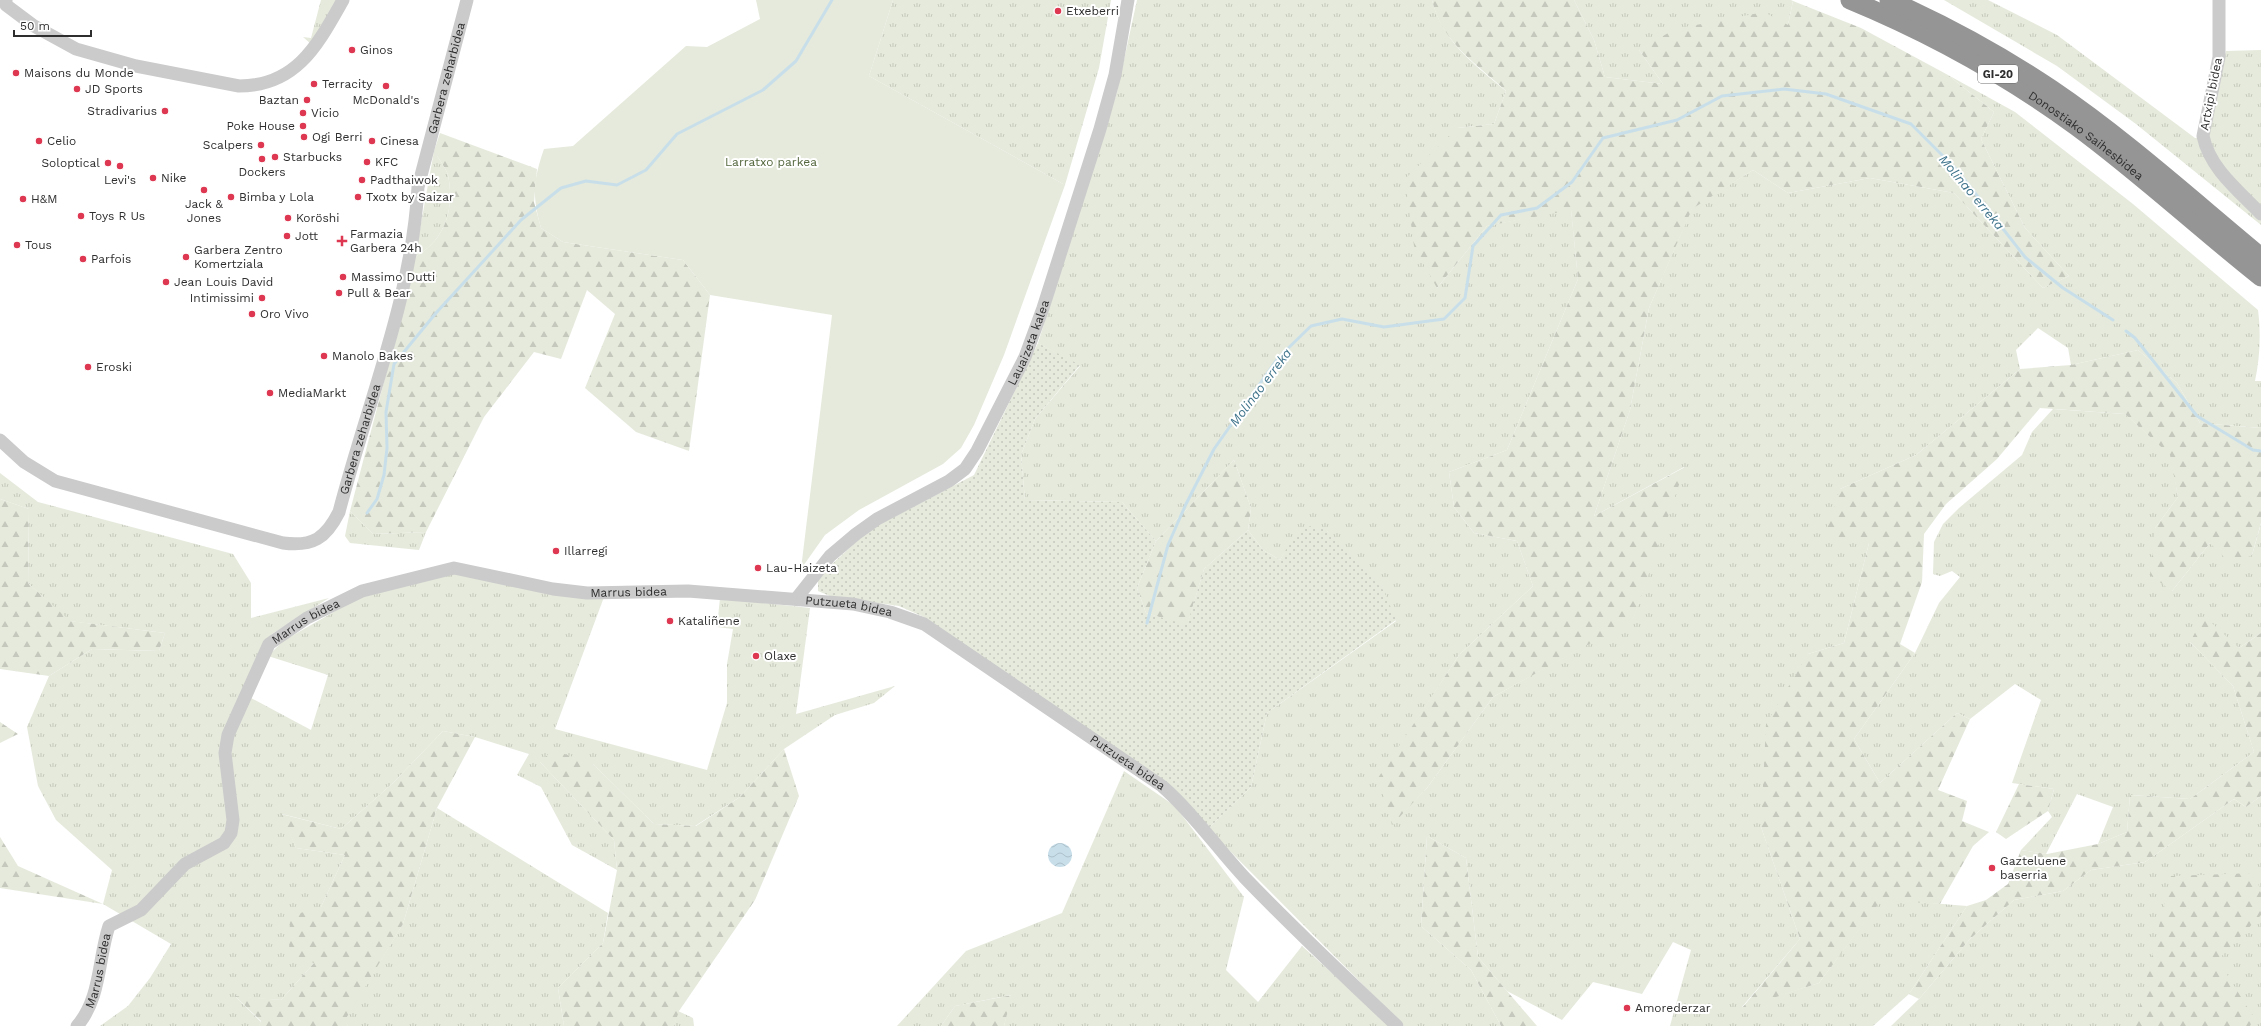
<svg xmlns="http://www.w3.org/2000/svg" width="2261" height="1026" viewBox="0 0 2261 1026" font-family="'Work Sans',sans-serif">
	<style>
		.grass { fill: url(#grass-tufts) }
		.forest { fill: url(#forest-firs) }
		.park { fill: #e5eadc }
		.garden { fill: url(#garden-dots) }
		.water { fill: url(#water-waves) }
		.lines { fill: none; stroke-linecap: round; stroke-linejoin: round }
		.stream { stroke: #c8dfea; stroke-width: 3 }
		.minor { stroke: #cbcbcb; stroke-width: 13 }
		.highway { stroke: #959595; stroke-width: 19 }
		.poi-dot { fill: #dd3751; stroke: #fff; stroke-width: 1.5 }
		.labels { text-anchor: middle; stroke-width: 4; stroke-linejoin: round; paint-order: stroke }
		.shield { fill: #fff; stroke: #6d6d6d; stroke-width: 1 }
		.shield-label { font-size: 11px; font-weight: bold; fill: #2e2e2e }
		.poi-label { font-size: 12px; fill: #2e2e2e; stroke: #fff; text-anchor: start }
		.street-label { font-size: 12px; fill: #2e2e2e; stroke: #fff }
		.park-label { font-size: 12px; fill: #54673d; stroke: #fff }
		.water-label { font-size: 13px; font-style: italic; fill: #3f748c; stroke: #fff }
	</style>
	<defs>
		<pattern id="grass-tufts" width="24" height="20" patternUnits="userSpaceOnUse"><rect width="24" height="20" fill="#e5eadc"/><path d="M3 7l-1-3M5 7V3M7 7l1-3M15 17l-1-3M17 17v-4M19 17l1-3" fill="none" stroke="#c5c9bd"/></pattern>
		<pattern id="forest-firs" width="22" height="20" patternUnits="userSpaceOnUse"><rect width="22" height="20" fill="#e5eadc"/><path d="M5 1l3.5 6h-7zM16 11l3.5 6h-7z" fill="#c5c9bd"/></pattern>
		<pattern id="garden-dots" width="8" height="8" patternUnits="userSpaceOnUse"><rect width="8" height="8" fill="#e5eadc"/><path d="M2 2h.1M6 6h.1" fill="none" stroke="#c5c9bd" stroke-width="1.8" stroke-linecap="round"/></pattern>
		<pattern id="water-waves" width="16" height="10" patternUnits="userSpaceOnUse"><rect width="16" height="10" fill="#c8dfea"/><path d="M0 5q4-4 8 0t8 0" fill="none" stroke="#acc0c9"/></pattern>
	</defs>
	<rect width="100%" height="100%" fill="#fff"/>
	<path class="grass" d="M 321,0 L 339,0 L 311,44 L 303,37 L 311,38 Z
		M 893,0 L 1111,0 L 1099,68 L 1065,185 L 869,76 Z
		M 1137,0 L 1432,0 C 1442,41 1475,65 1506,91 L 1494,124 L 1457,128 L 1437,288 L 1487,226 L 1571,209 L 1578,279 L 1507,450 L 1449,472 L 1454,507 L 1474,533 L 1517,541 L 1533,586 L 1459,655 L 1379,778 L 1392,824 L 1427,788 L 1493,697 L 1633,619 L 1684,467 L 1594,516 L 1630,410 L 1649,308 L 1692,208 L 1753,170 L 1788,193 L 1870,178 L 1954,193 L 2043,288 L 2069,276 L 2025,228 L 1981,139 L 1994,112 L 1948,75 L 2015,112 L 2133,204 L 2258,310 C 2261,333 2260,358 2255,381 L 2261,381 L 2261,428 L 2200,423 L 2177,383 L 2138,350 L 2071,365 L 2068,348 L 2038,328 L 2016,350 L 2020,369 L 1916,455 L 1840,489 L 1869,543 L 1844,643 L 1808,654 L 1761,827 L 1800,939 L 1742,1007 L 1819,983 L 1881,899 L 1967,906 L 1909,994 L 1873,1026 L 1670,1026 L 1691,950 L 1673,942 L 1642,994 L 1593,982 L 1562,1020 L 1507,991 L 1478,957 L 1466,858 L 1427,836 L 1421,926 L 1471,970 L 1501,1026 L 1404,1026 L 1208,829 L 1251,787 L 1267,713 L 1396,621 L 1327,531 L 1297,533 L 1280,560 L 1263,550 L 1248,530 L 1251,508 L 1234,460 L 1156,541 L 1122,502 L 1025,500 L 1021,455 L 1035,419 L 1080,366 L 1038,343 L 1117,92 Z
		M 1574,0 L 1791,0 L 1793,1 L 1788,25 L 1639,50 L 1663,84 L 1605,77 L 1594,40 Z
		M 1944,0 L 1988,0 L 2057,35 L 2195,138 L 2208,137 L 2226,51 L 2261,50 L 2261,225 L 2136,124 L 2057,66 Z
		M 434,151 C 438,158 446,168 448,175 C 455,209 445,240 415,257 Z
		M 2053,409 L 2125,414 L 2171,455 L 2178,497 L 2155,528 L 2172,591 L 2210,543 L 2252,555 L 2261,524 L 2261,633 L 2239,648 L 2190,642 L 2233,686 L 2254,752 L 2190,799 L 2130,795 L 2127,832 L 2098,844 L 2113,807 L 2077,794 L 2046,854 L 2021,850 L 2052,817 L 2048,811 L 2054,789 L 2012,783 L 2041,700 L 2015,684 L 1970,719 L 1957,713 L 1880,783 L 1854,739 L 1915,653 L 1939,603 L 1960,577 L 1952,571 L 1940,576 L 1933,574 L 1934,542 L 1943,524 L 1959,508 L 2022,455 L 2032,432 Z
		M 0,473 L 38,502 L 233,554 L 251,583 L 251,618 L 329,598 L 272,634 L 261,649 L 251,698 L 311,730 L 328,675 L 268,656 L 283,641 L 360,597 L 457,573 L 604,597 L 555,729 L 707,770 L 727,703 L 727,664 L 733,629 L 717,627 L 720,598 L 810,608 L 796,714 L 895,686 L 874,703 L 835,715 L 784,749 L 740,797 L 695,826 L 654,824 L 593,764 L 540,762 L 614,840 L 617,870 L 572,845 L 541,787 L 517,775 L 529,754 L 475,737 L 443,731 L 393,783 L 341,829 L 282,814 L 296,848 L 345,855 L 321,907 L 314,963 L 281,1000 L 236,997 L 261,1022 L 259,1026 L 100,1026 L 128,1006 L 150,978 L 171,944 L 103,904 L 112,870 L 56,820 L 38,786 L 27,727 L 49,676 L 92,649 L 159,651 L 165,633 L 69,621 L 28,583 L 29,509 L 0,499 Z
		M 350,511 L 373,534 L 426,532 L 419,550 L 350,543 L 345,536 Z
		M 1124,771 L 1175,806 L 1244,897 L 1226,970 L 1258,1002 L 1302,946 L 1391,1026 L 1004,1026 L 1011,995 L 955,1006 L 941,1026 L 897,1026 L 966,951 L 1062,913 Z
		M 2261,796 L 2261,1026 L 1891,1026 L 1919,999 L 1970,939 L 2014,900 L 2063,891 L 2091,870 L 2145,862 L 2234,799 L 2246,807 Z
		M 437,808 L 608,913 L 603,943 L 558,988 L 564,1026 L 348,1026 L 344,1020 L 403,924 Z
		M 678,1011 L 693,1018 L 694,1026 L 674,1026 Z"/>
	<path class="forest" d="M 1432,0 L 1574,0 L 1594,40 L 1605,77 L 1663,84 L 1639,50 L 1675,29 L 1764,12 L 1788,25 L 1793,1 L 1861,28 L 1948,75 L 1994,112 L 1981,139 L 2025,228 L 2069,276 L 2043,288 L 1954,193 L 1870,178 L 1788,193 L 1753,170 L 1692,209 L 1649,308 L 1630,410 L 1594,516 L 1685,467 L 1633,620 L 1493,697 L 1427,788 L 1392,825 L 1378,778 L 1459,655 L 1533,586 L 1517,541 L 1474,533 L 1454,507 L 1449,472 L 1507,450 L 1578,279 L 1571,210 L 1487,226 L 1437,288 L 1414,246 L 1405,179 L 1457,128 L 1494,124 L 1506,91 C 1476,63 1442,43 1432,0 Z
		M 440,133 L 537,169 L 534,202 L 541,228 L 563,242 L 683,260 L 710,295 L 689,451 L 636,432 L 585,388 L 615,314 L 587,290 L 561,359 L 534,352 L 484,417 L 426,532 L 373,534 L 350,511 L 407,294 L 415,257 C 445,240 455,209 448,175 C 446,168 438,158 434,151 Z
		M 2138,350 L 2177,383 L 2200,423 L 2261,428 L 2261,523 L 2252,555 L 2232,565 L 2210,543 L 2172,591 L 2150,575 L 2155,528 L 2178,497 L 2170,455 L 2125,414 L 2040,408 L 1997,459 L 1946,504 L 1924,534 L 1922,582 L 1900,644 L 1915,653 L 1854,739 L 1880,783 L 1957,713 L 1970,719 L 1938,790 L 1967,801 L 1962,821 L 1989,832 L 1973,846 L 1940,904 L 1881,900 L 1819,983 L 1742,1008 L 1800,939 L 1761,827 L 1766,724 L 1808,654 L 1844,643 L 1869,543 L 1824,536 L 1840,489 L 1916,455 L 2020,369 L 2071,365 Z
		M 1234,460 L 1251,508 L 1248,530 L 1204,569 L 1187,626 L 1146,613 L 1137,588 L 1156,541 Z
		M 0,499 L 29,509 L 28,583 L 70,621 L 165,633 L 159,651 L 92,649 L 49,676 L 0,669 Z
		M 2204,616 L 2239,648 L 2261,633 L 2261,796 L 2246,807 L 2234,799 L 2145,862 L 2091,870 L 2063,891 L 2014,900 L 1970,939 L 1919,999 L 1909,994 L 1967,906 L 1986,900 L 2008,884 L 2021,850 L 2047,854 L 2098,844 L 2127,832 L 2130,795 L 2190,799 L 2254,752 L 2233,686 L 2190,642 Z
		M 0,722 L 18,734 L 0,743 Z
		M 443,731 L 475,737 L 437,808 L 403,924 L 345,1020 L 348,1026 L 259,1026 L 261,1021 L 235,996 L 281,1000 L 314,963 L 289,954 L 290,916 L 321,907 L 345,855 L 296,848 L 281,814 L 341,829 L 393,783 Z
		M 784,749 L 799,796 L 755,900 L 679,1011 L 674,1026 L 564,1026 L 558,988 L 603,943 L 617,870 L 614,840 L 540,762 L 553,750 L 593,764 L 654,824 L 696,826 L 740,797 Z
		M 2019,784 L 2054,789 L 2048,811 L 2006,839 L 1996,832 Z
		M 1427,836 L 1466,858 L 1478,957 L 1537,1026 L 1501,1026 L 1471,970 L 1421,926 Z
		M 0,837 L 18,866 L 103,904 L 0,888 Z
		M 2255,873 L 2261,893 L 2261,915 L 2218,960 L 2254,1018 L 2250,1026 L 2135,1026 L 2171,876 Z
		M 1012,995 L 1004,1026 L 941,1026 L 955,1006 Z"/>
	<path class="park" d="M 756,0 L 893,0 L 869,76 L 1065,185 L 1004,355 L 974,425 L 961,448 L 943,464 L 859,510 L 825,535 L 801,569 L 832,315 L 710,295 L 683,260 L 563,242 L 541,228 C 532,196 533,181 544,149 L 573,146 L 686,46 L 707,47 L 760,19 Z"/>
	<path class="garden" d="M 1038,343 L 1080,365 L 1035,419 L 1021,455 L 1025,500 L 1122,502 L 1156,541 L 1137,588 L 1146,613 L 1187,625 L 1204,569 L 1248,530 L 1263,550 L 1280,560 C 1293,539 1298,516 1327,531 L 1384,591 L 1396,620 L 1267,713 L 1251,787 L 1208,829 L 1177,793 L 924,617 L 899,606 L 830,596 L 818,591 L 818,577 L 869,530 L 974,475 Z"/>
	<path class="water" d="M1048 855a12 12 0 1 1 24 0a12 12 0 1 1-24 0Z"/>
	<g class="lines">
		<path class="stream" d="M 2126,331 L 2135,338 L 2197,416 L 2253,450 L 2261,451
			M 367,513 L 377,499 L 384,475 L 387,448 L 386,412 L 394,364 L 436,313 L 521,220 L 561,188 L 586,181 L 617,185 L 646,170 L 677,134 L 763,90 L 796,61 L 832,0
			M 1147,623 L 1168,545 L 1186,504 L 1214,449 L 1278,358 L 1311,326 L 1342,319 L 1384,327 L 1444,319 L 1465,298 L 1473,246 L 1501,215 L 1537,208 L 1572,182 L 1603,138 L 1677,120 L 1722,96 L 1784,89 L 1826,94 L 1911,124 L 1957,170 L 2025,257 L 2063,288 L 2113,320"/>
		<g class="minor">
			<path d="M 6,0 L 6,5 L 34,26 L 76,49 L 136,66 L 239,86 C 297,86 318,44 343,0"/>
			<path d="M 2219,0 L 2219,57 L 2203,136 C 2210,169 2239,191 2261,214"/>
			<path id="s1" d="M 0,440 L 24,462 L 55,481 L 283,543 C 313,547 326,538 339,512 C 367,404 412,298 418,187 L 467,0"/>
			<path id="s2" d="M 796,599 L 830,556 L 856,534 L 877,519 L 949,481 L 965,469 L 977,451 L 1025,357 L 1043,308 L 1100,129 L 1115,75 L 1128,0"/>
			<path id="s3" d="M 77,1026 C 101,999 98,959 109,926 L 141,910 L 185,864 L 224,843 L 231,833 L 233,820 L 225,753 L 228,735 L 269,644 L 307,618 L 362,591 L 454,568 L 553,589 L 587,593 L 688,591 L 853,604 L 890,612 L 924,624 L 1162,786 C 1193,813 1217,848 1245,878 C 1294,929 1346,978 1397,1026"/>
		</g>
		<g class="highway">
			<path id="s4" d="M 1850,0 C 1930,33 2006,75 2076,126 C 2140,173 2199,228 2261,277"/>
			<path d="M 1889,0 C 1945,25 1999,54 2051,89 C 2125,139 2192,200 2261,257"/>
		</g>
	</g>
	<g class="poi-dot">
		<circle cx="1058" cy="11" r="4"/>
		<circle cx="352" cy="50" r="4"/>
		<circle cx="16" cy="73" r="4"/>
		<circle cx="314" cy="84" r="4"/>
		<circle cx="386" cy="86" r="4"/>
		<circle cx="77" cy="89" r="4"/>
		<circle cx="307" cy="100" r="4"/>
		<circle cx="165" cy="111" r="4"/>
		<circle cx="303" cy="113" r="4"/>
		<circle cx="303" cy="126" r="4"/>
		<circle cx="304" cy="137" r="4"/>
		<circle cx="39" cy="141" r="4"/>
		<circle cx="372" cy="141" r="4"/>
		<circle cx="261" cy="145" r="4"/>
		<circle cx="275" cy="157" r="4"/>
		<circle cx="262" cy="159" r="4"/>
		<circle cx="367" cy="162" r="4"/>
		<circle cx="108" cy="163" r="4"/>
		<circle cx="120" cy="166" r="4"/>
		<circle cx="153" cy="178" r="4"/>
		<circle cx="362" cy="180" r="4"/>
		<circle cx="204" cy="190" r="4"/>
		<circle cx="231" cy="197" r="4"/>
		<circle cx="358" cy="197" r="4"/>
		<circle cx="23" cy="199" r="4"/>
		<circle cx="81" cy="216" r="4"/>
		<circle cx="288" cy="218" r="4"/>
		<circle cx="287" cy="236" r="4"/>
		<path d="M340 235h4v4h4v4h-4v4h-4v-4h-4v-4h4z"/>
		<circle cx="17" cy="245" r="4"/>
		<circle cx="186" cy="257" r="4"/>
		<circle cx="83" cy="259" r="4"/>
		<circle cx="343" cy="277" r="4"/>
		<circle cx="166" cy="282" r="4"/>
		<circle cx="339" cy="293" r="4"/>
		<circle cx="262" cy="298" r="4"/>
		<circle cx="252" cy="314" r="4"/>
		<circle cx="324" cy="356" r="4"/>
		<circle cx="88" cy="367" r="4"/>
		<circle cx="270" cy="393" r="4"/>
		<circle cx="556" cy="551" r="4"/>
		<circle cx="758" cy="568" r="4"/>
		<circle cx="670" cy="621" r="4"/>
		<circle cx="756" cy="656" r="4"/>
		<circle cx="1992" cy="868" r="4"/>
		<circle cx="1627" cy="1008" r="4"/>
	</g>
	<g class="labels">
		<rect class="shield" x="1978" y="65" width="40" height="18" rx="3"/>
		<g class="shield-label">
			<text x="1998" y="78">GI-20</text>
		</g>
		<g class="poi-label">
			<text x="1066" y="15">Etxeberri</text>
			<text x="360" y="54">Ginos</text>
			<text x="24" y="77">Maisons du Monde</text>
			<text x="322" y="88">Terracity</text>
			<text x="85" y="93">JD Sports</text>
			<text x="299" y="104" text-anchor="end">Baztan</text>
			<text x="386" y="104" text-anchor="middle">McDonald's</text>
			<text x="157" y="115" text-anchor="end">Stradivarius</text>
			<text x="311" y="117">Vicio</text>
			<text x="295" y="130" text-anchor="end">Poke House</text>
			<text x="312" y="141">Ogi Berri</text>
			<text x="47" y="145">Celio</text>
			<text x="380" y="145">Cinesa</text>
			<text x="253" y="149" text-anchor="end">Scalpers</text>
			<text x="283" y="161">Starbucks</text>
			<text x="375" y="166">KFC</text>
			<text x="100" y="167" text-anchor="end">Soloptical</text>
			<text x="262" y="176" text-anchor="middle">Dockers</text>
			<text x="161" y="182">Nike</text>
			<text x="120" y="184" text-anchor="middle">Levi's</text>
			<text x="370" y="184">Padthaiwok</text>
			<text x="239" y="201">Bimba y Lola</text>
			<text x="366" y="201">Txotx by Saizar</text>
			<text x="31" y="203">H&amp;M</text>
			<text x="204" y="208" text-anchor="middle">Jack &amp;<tspan x="204" dy="14">Jones</tspan></text>
			<text x="89" y="220">Toys R Us</text>
			<text x="296" y="222">Koröshi</text>
			<text x="350" y="238">Farmazia<tspan x="350" dy="14">Garbera 24h</tspan></text>
			<text x="295" y="240">Jott</text>
			<text x="25" y="249">Tous</text>
			<text x="194" y="254">Garbera Zentro<tspan x="194" dy="14">Komertziala</tspan></text>
			<text x="91" y="263">Parfois</text>
			<text x="351" y="281">Massimo Dutti</text>
			<text x="174" y="286">Jean Louis David</text>
			<text x="347" y="297">Pull &amp; Bear</text>
			<text x="254" y="302" text-anchor="end">Intimissimi</text>
			<text x="260" y="318">Oro Vivo</text>
			<text x="332" y="360">Manolo Bakes</text>
			<text x="96" y="371">Eroski</text>
			<text x="278" y="397">MediaMarkt</text>
			<text x="564" y="555">Illarregi</text>
			<text x="766" y="572">Lau-Haizeta</text>
			<text x="678" y="625">Kataliñene</text>
			<text x="764" y="660">Olaxe</text>
			<text x="2000" y="865">Gazteluene<tspan x="2000" dy="14">baserria</tspan></text>
			<text x="1635" y="1012">Amorederzar</text>
		</g>
		<g class="street-label">
			<text dy="4" stroke="none"><textPath href="#s1" startOffset="823">Garbera zeharbidea</textPath></text>
			<text transform="translate(2211 94) rotate(-79)" y="4">Artxipi bidea</text>
			<text dy="4" stroke="none"><textPath href="#s4" startOffset="273">Donostiako Saihesbidea</textPath></text>
			<text dy="4" stroke="none"><textPath href="#s2" startOffset="358">Lauaizeta kalea</textPath></text>
			<text dy="4" stroke="none"><textPath href="#s1" startOffset="451">Garbera zeharbidea</textPath></text>
			<text dy="4" stroke="none"><textPath href="#s3" startOffset="840">Marrus bidea</textPath></text>
			<text dy="4" stroke="none"><textPath href="#s3" startOffset="1061">Putzueta bidea</textPath></text>
			<text dy="4" stroke="none"><textPath href="#s3" startOffset="504">Marrus bidea</textPath></text>
			<text dy="4" stroke="none"><textPath href="#s3" startOffset="1385">Putzueta bidea</textPath></text>
			<text dy="4" stroke="none"><textPath href="#s3" startOffset="60">Marrus bidea</textPath></text>
		</g>
		<g class="park-label">
			<text x="771" y="166">Larratxo parkea</text>
		</g>
		<g class="water-label">
			<text transform="translate(1972 192) rotate(50)" y="5">Molinao erreka</text>
			<text transform="translate(1260 387) rotate(-53)" y="5">Molinao erreka</text>
		</g>
	</g>
	<path d="M14 30v6h77v-6" fill="none" stroke="#2e2e2e" stroke-width="2"/>
	<text x="20" y="30" font-size="12" fill="#2e2e2e" stroke="#ffffff" stroke-width="3" paint-order="stroke">50 m</text>
</svg>
